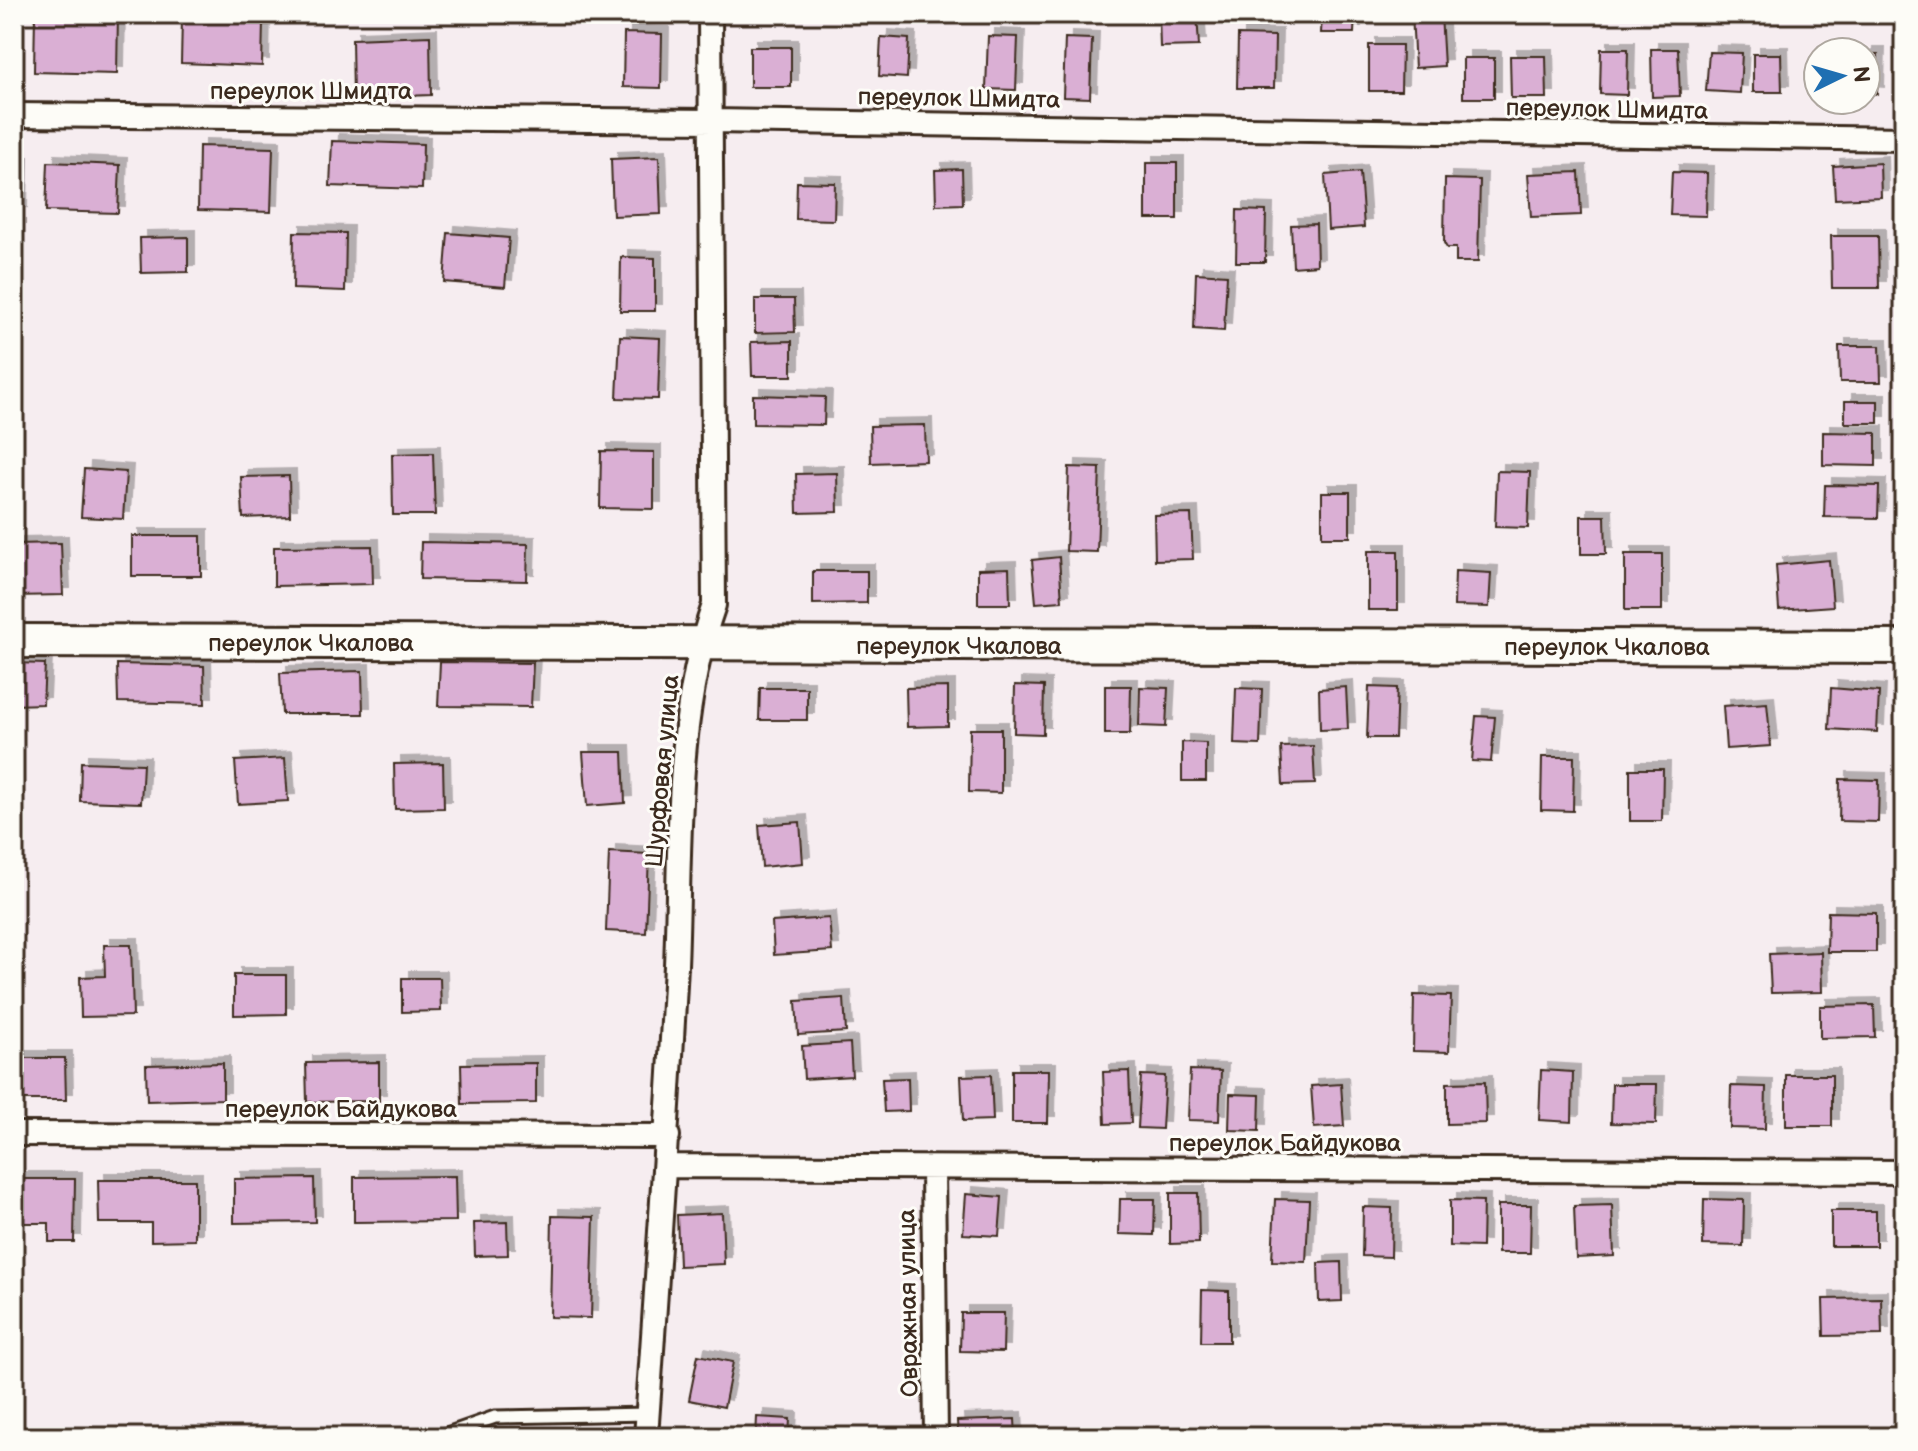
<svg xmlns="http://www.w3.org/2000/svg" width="1918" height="1451" viewBox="0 0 1918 1451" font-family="'Balsamiq Sans',sans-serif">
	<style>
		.building { fill: #daafd4; stroke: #3b2a1e; stroke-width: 2; filter: url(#shadow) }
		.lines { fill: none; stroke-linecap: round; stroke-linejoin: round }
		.lane-casing { stroke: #3b2a1e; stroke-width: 17 }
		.street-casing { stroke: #3b2a1e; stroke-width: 28 }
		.secondary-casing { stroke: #3b2a1e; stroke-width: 38 }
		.lane { stroke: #fdfcf7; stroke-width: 11 }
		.street { stroke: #fdfcf7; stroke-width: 22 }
		.secondary { stroke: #fdfcf7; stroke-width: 32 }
		.labels { text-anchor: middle; stroke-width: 6; stroke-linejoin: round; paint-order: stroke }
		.street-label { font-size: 24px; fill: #3b2a1e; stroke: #fdfcf7 }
	</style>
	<defs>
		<filter id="shadow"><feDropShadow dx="7" dy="-7" stdDeviation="0" flood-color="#0004"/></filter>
	</defs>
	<rect width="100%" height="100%" fill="#f6edf0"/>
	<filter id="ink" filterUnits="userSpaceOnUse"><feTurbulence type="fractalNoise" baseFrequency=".0125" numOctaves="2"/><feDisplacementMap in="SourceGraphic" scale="16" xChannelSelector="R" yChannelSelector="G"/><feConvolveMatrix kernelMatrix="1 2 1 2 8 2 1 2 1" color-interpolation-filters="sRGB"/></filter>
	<g filter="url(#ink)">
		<path class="building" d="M 35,14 L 118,14 L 117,74 L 34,72 Z
			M 1159,14 L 1197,14 L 1199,46 L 1160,47 Z
			M 1322,14 L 1355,14 L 1354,33 L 1321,33 Z
			M 1412,14 L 1441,14 L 1444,66 L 1415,68 Z
			M 182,18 L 263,21 L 262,66 L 181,63 Z
			M 624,33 L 662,34 L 661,88 L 623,87 Z
			M 1238,35 L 1275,36 L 1274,88 L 1237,88 Z
			M 430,36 L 431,95 L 353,98 L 352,39 Z
			M 988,36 L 1018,37 L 1016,90 L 986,89 Z
			M 881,37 L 909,39 L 907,78 L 879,76 Z
			M 1065,38 L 1092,39 L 1090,98 L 1063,97 Z
			M 1369,45 L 1402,45 L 1401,91 L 1369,91 Z
			M 750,47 L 791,47 L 791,87 L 750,87 Z
			M 1601,49 L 1628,49 L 1627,95 L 1600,94 Z
			M 1651,49 L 1678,49 L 1680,96 L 1652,97 Z
			M 1709,52 L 1742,53 L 1740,93 L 1706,91 Z
			M 1753,54 L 1781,54 L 1782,92 L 1753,92 Z
			M 1866,54 L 1878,54 L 1877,94 L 1866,93 Z
			M 1510,56 L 1546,56 L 1547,98 L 1511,98 Z
			M 1463,58 L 1494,58 L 1494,98 L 1463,98 Z
			M 332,141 L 423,144 L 422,189 L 330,186 Z
			M 199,146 L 273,148 L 271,212 L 198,210 Z
			M 659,157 L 661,214 L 613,216 L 611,159 Z
			M 48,162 L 120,165 L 118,213 L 46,211 Z
			M 1146,163 L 1177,163 L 1177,219 L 1146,219 Z
			M 1880,163 L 1881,197 L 1835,199 L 1833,166 Z
			M 14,164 L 21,164 L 20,214 L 14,213 Z
			M 962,169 L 963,204 L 936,205 L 935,170 Z
			M 1360,172 L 1364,227 L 1328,230 L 1325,175 Z
			M 1579,172 L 1581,215 L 1531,217 L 1528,174 Z
			M 1672,172 L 1707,173 L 1706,216 L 1670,215 Z
			M 1445,179 L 1480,180 L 1478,262 L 1456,262 L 1456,248 L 1447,248 L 1444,243 Z
			M 797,182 L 835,183 L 834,220 L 796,219 Z
			M 1237,210 L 1266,211 L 1265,262 L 1236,262 Z
			M 1316,224 L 1317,265 L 1293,267 L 1291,225 Z
			M 294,232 L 346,233 L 345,291 L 293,289 Z
			M 448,233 L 509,238 L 505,287 L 444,282 Z
			M 1831,236 L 1878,236 L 1879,288 L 1832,288 Z
			M 188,237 L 188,272 L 141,273 L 140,238 Z
			M 621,257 L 655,258 L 655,311 L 620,311 Z
			M 1196,273 L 1227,275 L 1224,331 L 1194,329 Z
			M 755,299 L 794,299 L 795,332 L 755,333 Z
			M 620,336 L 660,338 L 658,399 L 617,398 Z
			M 792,341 L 792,376 L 752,376 L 751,342 Z
			M 1839,346 L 1880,346 L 1881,382 L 1840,382 Z
			M 753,395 L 825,397 L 824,425 L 753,424 Z
			M 1845,401 L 1878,401 L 1878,423 L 1845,423 Z
			M 925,425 L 926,461 L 871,463 L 870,426 Z
			M 1823,432 L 1876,433 L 1876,466 L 1823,465 Z
			M 601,451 L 654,452 L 654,509 L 600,508 Z
			M 433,453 L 435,515 L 393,515 L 392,454 Z
			M 1069,467 L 1100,468 L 1097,552 L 1066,551 Z
			M 84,469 L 126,472 L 123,519 L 81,517 Z
			M 1497,471 L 1530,472 L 1528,528 L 1495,527 Z
			M 837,473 L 838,512 L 797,513 L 796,474 Z
			M 289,476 L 290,516 L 243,518 L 241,477 Z
			M 1825,485 L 1879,486 L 1878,518 L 1824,517 Z
			M 1322,492 L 1350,492 L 1350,537 L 1322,537 Z
			M 1191,514 L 1193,559 L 1155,560 L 1154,515 Z
			M 1581,516 L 1605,516 L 1606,554 L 1581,554 Z
			M 132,536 L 201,536 L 201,576 L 132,576 Z
			M 421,542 L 528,544 L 527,581 L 420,579 Z
			M 61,543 L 63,595 L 14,596 L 14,544 Z
			M 372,546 L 373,584 L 274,586 L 274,547 Z
			M 1368,551 L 1398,551 L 1398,610 L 1368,610 Z
			M 1625,554 L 1662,554 L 1662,610 L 1625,610 Z
			M 1059,557 L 1062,601 L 1036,603 L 1032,560 Z
			M 1829,560 L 1833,606 L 1779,610 L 1776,565 Z
			M 1009,568 L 1010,604 L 978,604 L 978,569 Z
			M 813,571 L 867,571 L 867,603 L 813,604 Z
			M 1455,571 L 1491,573 L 1489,607 L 1454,606 Z
			M 440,662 L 533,663 L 531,707 L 438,706 Z
			M 14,663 L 45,664 L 43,704 L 14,705 Z
			M 117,664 L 204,666 L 205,704 L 118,702 Z
			M 362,671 L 363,714 L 282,714 L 280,673 Z
			M 1015,685 L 1044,686 L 1043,734 L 1014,733 Z
			M 1105,686 L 1131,686 L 1130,734 L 1105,734 Z
			M 948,687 L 948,726 L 907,727 L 906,688 Z
			M 1140,687 L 1168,688 L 1166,727 L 1139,726 Z
			M 1346,687 L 1348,729 L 1320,730 L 1319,689 Z
			M 1369,687 L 1397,688 L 1395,738 L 1367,738 Z
			M 760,688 L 807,688 L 807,720 L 759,720 Z
			M 1236,688 L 1262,689 L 1260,745 L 1234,744 Z
			M 1831,688 L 1879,692 L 1877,732 L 1829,729 Z
			M 1767,703 L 1771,746 L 1726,749 L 1723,706 Z
			M 1476,716 L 1495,717 L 1491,762 L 1472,761 Z
			M 970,729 L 1001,729 L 1001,793 L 969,792 Z
			M 1182,742 L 1206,743 L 1206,781 L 1182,781 Z
			M 1313,746 L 1315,784 L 1283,785 L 1281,747 Z
			M 583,752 L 623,752 L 625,803 L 587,806 Z
			M 1542,757 L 1574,757 L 1573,811 L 1541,810 Z
			M 285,758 L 288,801 L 238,804 L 235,761 Z
			M 81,762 L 143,764 L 141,803 L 80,801 Z
			M 443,763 L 444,808 L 395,809 L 394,764 Z
			M 1630,769 L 1663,769 L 1662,821 L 1630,821 Z
			M 1840,779 L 1879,780 L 1878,822 L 1839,821 Z
			M 800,822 L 803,863 L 762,867 L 759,825 Z
			M 609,852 L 649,854 L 646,933 L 606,931 Z
			M 1828,912 L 1876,913 L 1876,952 L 1827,952 Z
			M 829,918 L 832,951 L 774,955 L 772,922 Z
			M 104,945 L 131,945 L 133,1016 L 81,1017 L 80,977 L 105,976 Z
			M 1821,952 L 1822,992 L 1771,993 L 1769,954 Z
			M 234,975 L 286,975 L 286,1014 L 234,1015 Z
			M 402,978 L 440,978 L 441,1011 L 402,1012 Z
			M 1414,995 L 1451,996 L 1449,1052 L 1413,1051 Z
			M 844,998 L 846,1032 L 798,1035 L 796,1001 Z
			M 1874,1005 L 1875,1037 L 1820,1038 L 1820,1006 Z
			M 850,1043 L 852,1076 L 804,1079 L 802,1046 Z
			M 14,1058 L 65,1058 L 66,1100 L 14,1100 Z
			M 379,1062 L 379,1101 L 307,1102 L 306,1063 Z
			M 223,1063 L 223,1099 L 147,1101 L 146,1065 Z
			M 536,1063 L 536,1103 L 462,1104 L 461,1064 Z
			M 1012,1070 L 1049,1070 L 1048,1123 L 1012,1123 Z
			M 1190,1070 L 1221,1071 L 1219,1121 L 1188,1120 Z
			M 1541,1070 L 1573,1072 L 1572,1122 L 1539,1120 Z
			M 1129,1071 L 1131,1123 L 1105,1124 L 1103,1072 Z
			M 991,1075 L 993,1120 L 963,1121 L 961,1076 Z
			M 1141,1075 L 1165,1076 L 1162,1129 L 1138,1128 Z
			M 1786,1075 L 1832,1075 L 1832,1126 L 1786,1126 Z
			M 908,1078 L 909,1111 L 884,1112 L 882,1079 Z
			M 1485,1082 L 1486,1123 L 1447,1124 L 1447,1083 Z
			M 1341,1084 L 1344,1126 L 1314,1128 L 1311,1086 Z
			M 1612,1084 L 1657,1084 L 1656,1124 L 1611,1123 Z
			M 1731,1086 L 1766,1087 L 1765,1129 L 1730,1128 Z
			M 1230,1094 L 1260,1095 L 1259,1131 L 1229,1130 Z
			M 455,1176 L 456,1221 L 354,1222 L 354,1177 Z
			M 314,1178 L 315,1222 L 234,1223 L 234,1179 Z
			M 14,1179 L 75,1179 L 74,1242 L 49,1242 L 49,1223 L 14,1223 Z
			M 98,1180 L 195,1180 L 195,1240 L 151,1241 L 151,1223 L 99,1223 Z
			M 1170,1193 L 1198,1193 L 1199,1243 L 1170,1244 Z
			M 966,1194 L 1002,1197 L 999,1236 L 963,1234 Z
			M 1120,1199 L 1155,1199 L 1154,1235 L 1119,1234 Z
			M 1275,1199 L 1309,1200 L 1306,1262 L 1272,1261 Z
			M 1704,1199 L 1744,1200 L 1743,1246 L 1703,1245 Z
			M 1450,1200 L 1483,1201 L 1482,1247 L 1450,1246 Z
			M 1498,1205 L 1531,1205 L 1530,1253 L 1498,1253 Z
			M 1612,1205 L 1614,1256 L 1576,1258 L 1574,1206 Z
			M 1363,1207 L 1392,1208 L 1391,1257 L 1362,1256 Z
			M 1831,1211 L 1876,1211 L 1876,1246 L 1831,1246 Z
			M 722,1213 L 724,1264 L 679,1266 L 677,1215 Z
			M 552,1216 L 594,1217 L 591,1318 L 550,1317 Z
			M 507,1222 L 508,1255 L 475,1256 L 474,1223 Z
			M 1341,1262 L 1342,1301 L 1319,1302 L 1318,1263 Z
			M 1202,1290 L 1229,1291 L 1229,1342 L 1201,1342 Z
			M 1881,1298 L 1882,1335 L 1824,1336 L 1823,1299 Z
			M 961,1313 L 1004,1313 L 1003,1352 L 960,1351 Z
			M 698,1355 L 733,1362 L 724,1407 L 689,1400 Z
			M 757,1417 L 790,1419 L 789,1437 L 756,1437 Z
			M 1015,1419 L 1016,1437 L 958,1437 L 957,1421 Z"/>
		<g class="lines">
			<defs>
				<path id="lane" d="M 438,1437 L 495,1417 L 648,1414"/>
				<path id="street" d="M 14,115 L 713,121 L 1904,139
					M 14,1134 L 668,1136
					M 665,1166 L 1904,1172
					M 933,1168 L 936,1437
					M 646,1437 C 657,1280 668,1123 676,965 C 681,846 674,719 714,605 L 710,14"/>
				<path id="secondary" d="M 14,641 L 1904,647"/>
			</defs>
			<use href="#lane" class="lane-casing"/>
			<use href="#street" class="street-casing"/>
			<use href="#secondary" class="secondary-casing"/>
			<use href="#lane" class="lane"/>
			<use href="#street" class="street"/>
			<use href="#secondary" class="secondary"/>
		</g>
	</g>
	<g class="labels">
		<g class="street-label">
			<text x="311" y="99">переулок Шмидта</text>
			<text transform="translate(959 98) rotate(1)" y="8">переулок Шмидта</text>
			<text transform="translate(1607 109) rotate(1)" y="8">переулок Шмидта</text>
			<text x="311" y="651">переулок Чкалова</text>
			<text x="959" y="654">переулок Чкалова</text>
			<text x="1607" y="655">переулок Чкалова</text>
			<text transform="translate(662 771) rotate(-85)" y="8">Шурфовая улица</text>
			<text x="341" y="1117">переулок Байдукова</text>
			<text x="1285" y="1151">переулок Байдукова</text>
			<text transform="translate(908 1303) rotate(-91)" y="8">Овражная улица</text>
		</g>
	</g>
	<rect width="1918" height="1451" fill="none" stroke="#fdfcf7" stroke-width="48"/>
	<rect x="24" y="24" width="1870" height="1403" fill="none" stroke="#3b2a1e" stroke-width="3" filter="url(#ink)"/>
	<g transform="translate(1842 76) rotate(85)"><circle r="38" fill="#fdfcf7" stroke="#afa8a0" stroke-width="2"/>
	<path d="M0-6L14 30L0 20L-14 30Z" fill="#1f6fb2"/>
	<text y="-12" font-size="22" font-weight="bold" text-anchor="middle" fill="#3b2a1e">N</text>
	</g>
</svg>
